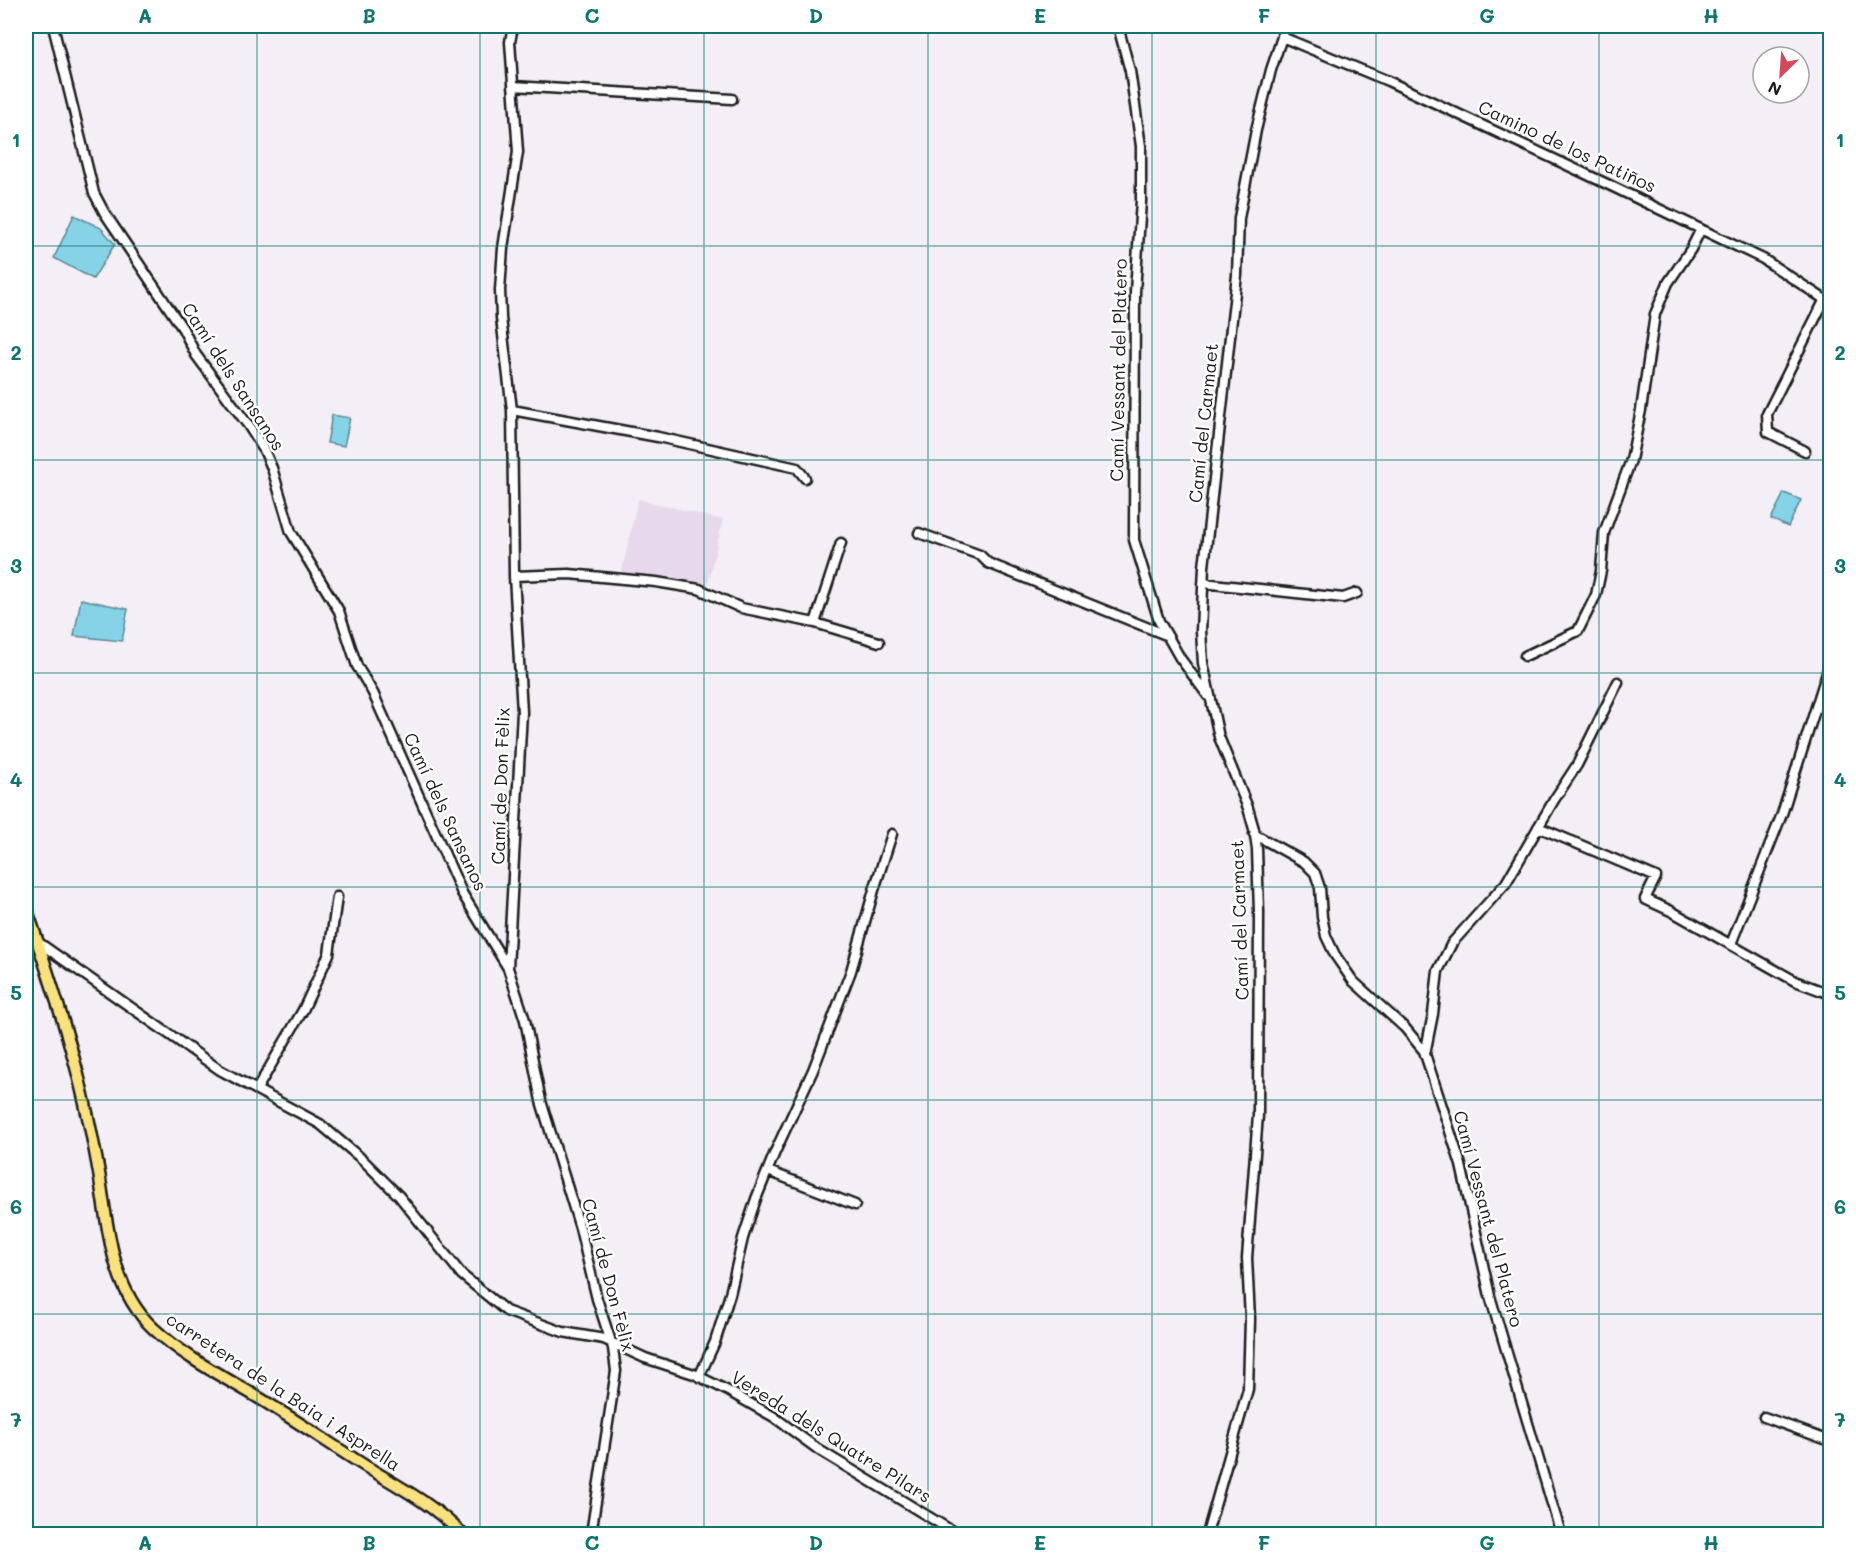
<svg xmlns="http://www.w3.org/2000/svg" width="1856" height="1560" viewBox="0 0 1856 1560" font-family="Mali,sans-serif">
	<style>
		.built { fill: #e7d9eb }
		.water { fill: #86d2e6; stroke: #5c8995; stroke-width: 1.5 }
		.lines { fill: none; stroke-linecap: round; stroke-linejoin: round }
		.minor-casing { stroke: #1c1c1c; stroke-width: 13 }
		.major-casing { stroke: #1c1c1c; stroke-width: 15 }
		.minor { stroke: #fff; stroke-width: 8 }
		.major { stroke: #fae180; stroke-width: 10 }
		.grid { fill: none; stroke: #0f766e; stroke-width: 1.5; stroke-opacity: 0.55 }
		.labels { text-anchor: middle; stroke-width: 5; stroke-linejoin: round; paint-order: stroke }
		.street-label { font-size: 18px; fill: #1c1c1c; stroke: #fff }
		.neatline { fill: none; stroke: #0f766e; stroke-width: 2 }
		.grid-label { font-size: 20px; text-anchor: middle; font-weight: bold; fill: #0f766e }
	</style>
	<rect width="100%" height="100%" fill="#f4eef6"/>
	<filter id="ink" filterUnits="userSpaceOnUse"><feTurbulence type="fractalNoise" baseFrequency=".0167" numOctaves="2"/><feDisplacementMap in="SourceGraphic" scale="12" xChannelSelector="R" yChannelSelector="G"/><feConvolveMatrix kernelMatrix="1 2 1 2 8 2 1 2 1" color-interpolation-filters="sRGB"/></filter>
	<g filter="url(#ink)">
		<path class="built" d="M 638,499 L 723,520 L 707,587 L 667,579 L 621,575 Z"/>
		<path class="water" d="M 74,215 L 101,228 L 115,244 L 93,279 L 54,258 Z
			M 332,415 L 350,418 L 344,446 L 327,443 Z
			M 1784,493 L 1801,500 L 1788,527 L 1771,519 Z
			M 81,599 L 128,609 L 122,641 L 74,636 Z"/>
		<g class="lines">
			<defs>
				<path id="minor" d="M 53,26 L 94,193 L 104,212 L 183,329 L 196,355 L 248,425 L 264,450 L 272,468 L 291,532 L 339,611 L 357,666 L 373,693 L 462,893 L 508,968
					M 513,26 L 510,42 L 518,152 L 503,248 L 500,290 L 501,318 L 512,410 L 514,576 L 522,712 L 508,968 L 525,1020 L 541,1101 L 580,1228 L 597,1299 L 613,1348 L 616,1371 L 591,1534
					M 1118,26 L 1130,71 L 1141,146 L 1141,201 L 1135,292 L 1134,540 L 1159,621 L 1180,658 L 1208,696
					M 1282,37 L 1388,81 L 1607,184 L 1763,259 L 1830,303
					M 513,86 L 732,99
					M 512,410 L 658,437 L 797,468 L 805,478
					M 1805,451 L 1768,432 L 1767,414 L 1825,299
					M 919,533 L 980,555 L 988,563 L 1166,635
					M 514,576 L 569,574 L 656,582 L 699,589 L 741,608 L 815,623 L 879,642
					M 1203,583 L 1343,598 L 1357,593
					M 815,623 L 841,543
					M 1525,656 L 1578,631 L 1596,595 L 1601,571 L 1604,533 L 1631,460 L 1641,410 L 1655,314 L 1668,283 L 1691,249 L 1701,229
					M 1538,827 L 1656,877 L 1645,899 L 1671,911 L 1795,981 L 1830,994
					M 1254,834 L 1304,862 L 1315,873 L 1320,888 L 1322,917 L 1326,936 L 1335,955 L 1353,981 L 1405,1028 L 1424,1051 L 1461,1165 L 1490,1296 L 1561,1534
					M 38,942 L 220,1070 L 320,1124 L 363,1160 L 399,1196 L 462,1275 L 506,1311 L 563,1332 L 604,1339 L 645,1358 L 694,1374 L 730,1392 L 774,1417 L 819,1450 L 957,1534
					M 1731,944 L 1782,814 L 1830,663
					M 1425,1054 L 1433,1014 L 1438,971 L 1452,943 L 1506,883 L 1554,800 L 1577,765 L 1618,682
					M 257,1089 L 303,1010 L 329,954 L 337,897
					M 768,1171 L 855,1205
					M 699,1377 L 715,1342 L 730,1294 L 743,1238 L 756,1199 L 775,1152 L 813,1070 L 851,971 L 874,890 L 892,834
					M 1764,1417 L 1830,1441
					M 1207,1534 L 1248,1389 L 1250,1319 L 1247,1258 L 1258,1115 L 1259,912 L 1257,849 L 1254,829 L 1248,808 L 1219,737 L 1203,663 L 1201,631 L 1204,567 L 1237,275 L 1239,218 L 1256,130 L 1271,70 L 1282,37 L 1283,26"/>
				<path id="major" d="M 26,907 C 44,961 63,1016 77,1071 C 86,1105 93,1140 99,1173 C 108,1227 111,1289 153,1328 C 184,1357 224,1377 259,1398 C 297,1421 333,1446 370,1469 C 403,1489 435,1506 462,1534"/>
			</defs>
			<use href="#minor" class="minor-casing"/>
			<use href="#major" class="major-casing"/>
			<use href="#minor" class="minor"/>
			<use href="#major" class="major"/>
		</g>
	</g>
	<path class="grid" d="M 257,26 L 257,1534M 480,26 L 480,1534M 704,26 L 704,1534M 928,26 L 928,1534M 1152,26 L 1152,1534M 1376,26 L 1376,1534M 1599,26 L 1599,1534M 26,246 L 1830,246M 26,460 L 1830,460M 26,673 L 1830,673M 26,887 L 1830,887M 26,1100 L 1830,1100M 26,1314 L 1830,1314"/>
	<g class="labels">
		<g class="street-label">
			<text transform="translate(1567 147) rotate(25)" y="6">Camino de los Patiños</text>
			<text transform="translate(1119 370) rotate(-89)" y="6">Camí Vessant del Platero</text>
			<text transform="translate(233 377) rotate(57)" y="6">Camí dels Sansanos</text>
			<text transform="translate(1204 423) rotate(-84)" y="6">Camí del Carmaet</text>
			<text transform="translate(501 786) rotate(-88)" y="6">Camí de Don Fèlix</text>
			<text transform="translate(445 812) rotate(65)" y="6">Camí dels Sansanos</text>
			<text transform="translate(1240 920) rotate(-92)" y="6">Camí del Carmaet</text>
			<text transform="translate(1488 1219) rotate(75)" y="6">Camí Vessant del Platero</text>
			<text transform="translate(608 1275) rotate(75)" y="6">Camí de Don Fèlix</text>
			<text transform="translate(283 1392) rotate(33)" y="6">carretera de la Baia i Asprella</text>
			<text transform="translate(831 1437) rotate(32)" y="6">Vereda dels Quatre Pilars</text>
		</g>
	</g>
	<rect width="1856" height="1560" fill="none" stroke="#fff" stroke-width="66"/>
	<g transform="translate(1781 75) rotate(205)"><circle r="28" fill="#ffffff" stroke="#a4a4a4" stroke-width="1.5"/>
	<path d="M0-4.5L10 22L0 15L-10 22Z" fill="#d1495b"/>
	<text y="-9" font-size="16" font-weight="bold" text-anchor="middle" fill="#1c1c1c">N</text>
	</g>
	<rect x="33" y="33" width="1790" height="1494" class="neatline"/>
	<g class="grid-label">
		<text x="145" y="23">A</text>
		<text x="369" y="23">B</text>
		<text x="592" y="23">C</text>
		<text x="816" y="23">D</text>
		<text x="1040" y="23">E</text>
		<text x="1264" y="23">F</text>
		<text x="1487" y="23">G</text>
		<text x="1711" y="23">H</text>
		<text x="16" y="147">1</text>
		<text x="1840" y="147">1</text>
		<text x="16" y="360">2</text>
		<text x="1840" y="360">2</text>
		<text x="16" y="573">3</text>
		<text x="1840" y="573">3</text>
		<text x="16" y="787">4</text>
		<text x="1840" y="787">4</text>
		<text x="16" y="1000">5</text>
		<text x="1840" y="1000">5</text>
		<text x="16" y="1214">6</text>
		<text x="1840" y="1214">6</text>
		<text x="16" y="1427">7</text>
		<text x="1840" y="1427">7</text>
		<text x="145" y="1550">A</text>
		<text x="369" y="1550">B</text>
		<text x="592" y="1550">C</text>
		<text x="816" y="1550">D</text>
		<text x="1040" y="1550">E</text>
		<text x="1264" y="1550">F</text>
		<text x="1487" y="1550">G</text>
		<text x="1711" y="1550">H</text>
	</g>
</svg>
